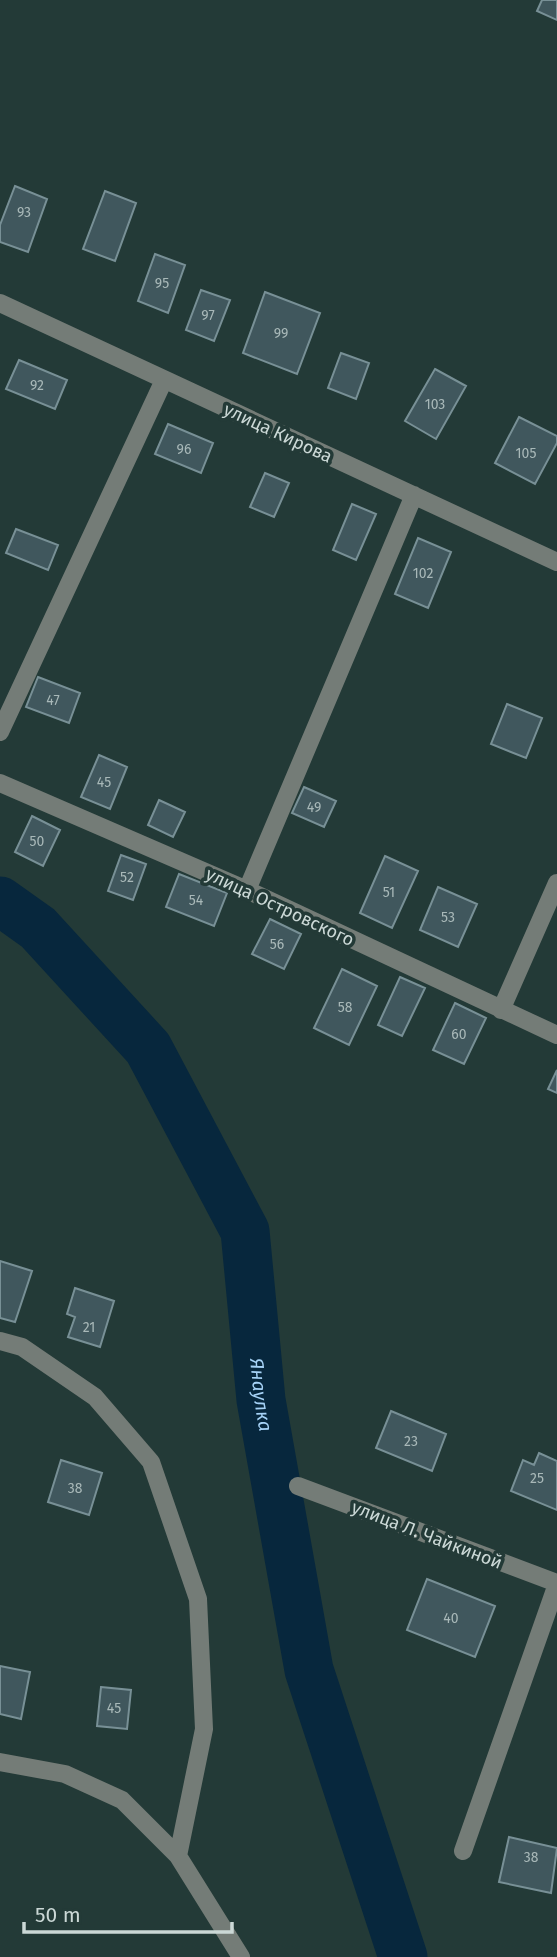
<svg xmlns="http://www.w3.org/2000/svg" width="557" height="1957" viewBox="0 0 557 1957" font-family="'Fira Sans',sans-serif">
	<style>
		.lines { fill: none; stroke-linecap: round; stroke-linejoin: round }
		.river { stroke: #07273d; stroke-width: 49 }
		.building { fill: #40575d; stroke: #789096; stroke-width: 2 }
		.minor { stroke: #747c77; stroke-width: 18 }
		.labels { text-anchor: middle; stroke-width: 7; stroke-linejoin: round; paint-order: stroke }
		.number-label { font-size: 14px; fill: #a8b8b8 }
		.street-label { font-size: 18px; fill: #cbd8d6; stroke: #233a37 }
		.water-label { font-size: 19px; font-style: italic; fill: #a6d2f6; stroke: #233a37 }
	</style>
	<rect width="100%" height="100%" fill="#233a37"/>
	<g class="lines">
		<path class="river" id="s1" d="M 0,901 L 38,928 L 148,1048 L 245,1231 L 261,1400 L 309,1670 L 403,1957"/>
	</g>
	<path class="building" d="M 542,0 L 557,0 L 557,20 L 537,11 Z
		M 15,186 L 47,199 L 28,252 L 0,242 L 0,225 Z
		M 105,191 L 136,203 L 115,261 L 83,249 Z
		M 155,254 L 185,265 L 168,313 L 138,301 Z
		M 201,290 L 230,300 L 214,341 L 186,330 Z
		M 265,292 L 320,313 L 297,374 L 243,353 Z
		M 341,353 L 369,363 L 356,399 L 328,388 Z
		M 19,360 L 67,380 L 55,409 L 6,389 Z
		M 435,369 L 466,386 L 436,439 L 405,421 Z
		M 519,417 L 557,436 L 557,443 L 535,484 L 495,463 Z
		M 168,424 L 213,443 L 201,473 L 155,454 Z
		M 265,473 L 289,483 L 274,517 L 250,507 Z
		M 352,504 L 376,514 L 356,560 L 333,550 Z
		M 16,529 L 58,545 L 48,570 L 6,553 Z
		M 418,538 L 451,552 L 428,608 L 395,594 Z
		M 38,677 L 80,693 L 69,723 L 26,707 Z
		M 507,704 L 542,718 L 526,758 L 491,744 Z
		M 99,755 L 127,767 L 110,809 L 81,797 Z
		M 304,787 L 336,801 L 324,827 L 292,813 Z
		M 159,800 L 185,812 L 173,837 L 148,825 Z
		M 32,816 L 60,830 L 43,866 L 15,852 Z
		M 121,855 L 146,864 L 133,900 L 108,891 Z
		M 385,856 L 418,871 L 392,928 L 360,913 Z
		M 179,874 L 227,893 L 214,926 L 166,907 Z
		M 438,887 L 477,904 L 458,947 L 420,930 Z
		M 270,919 L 301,934 L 284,969 L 252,954 Z
		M 342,969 L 377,986 L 349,1045 L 314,1028 Z
		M 400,977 L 425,988 L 402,1036 L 378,1025 Z
		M 455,1003 L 486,1018 L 464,1064 L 433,1050 Z
		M 557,1070 L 557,1093 L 548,1089 Z
		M 0,1261 L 32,1271 L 15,1322 L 0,1318 Z
		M 75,1288 L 114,1301 L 100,1347 L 68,1337 L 75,1317 L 67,1314 Z
		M 391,1411 L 446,1434 L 432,1471 L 376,1448 Z
		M 539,1453 L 557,1461 L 557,1510 L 511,1491 L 523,1460 L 534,1465 Z
		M 61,1460 L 102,1473 L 89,1515 L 48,1502 Z
		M 427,1579 L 495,1606 L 475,1657 L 407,1630 Z
		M 0,1666 L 30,1672 L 21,1719 L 0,1714 Z
		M 101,1687 L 131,1690 L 127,1729 L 97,1726 Z
		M 509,1837 L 557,1848 L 551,1893 L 499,1882 Z"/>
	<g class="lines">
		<path class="minor" d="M 0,303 L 557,562
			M 0,732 L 164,380
			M 0,783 L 247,890 L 557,1035
			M 247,890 L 414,495
			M 501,1010 L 557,883
			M 0,1341 L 22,1347 L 95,1397 L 151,1462 L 198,1599 L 204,1729 L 178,1856
			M 298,1486 L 557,1583
			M 0,1762 L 65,1774 L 122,1800 L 178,1856 L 241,1957
			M 463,1851 L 557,1584"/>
	</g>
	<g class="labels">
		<g class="number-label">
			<text x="24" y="217">93</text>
			<text x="162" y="288">95</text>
			<text x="208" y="320">97</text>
			<text x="281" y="338">99</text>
			<text x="37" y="390">92</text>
			<text x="435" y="409">103</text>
			<text x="184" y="454">96</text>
			<text x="526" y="458">105</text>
			<text x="423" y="578">102</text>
			<text x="53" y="705">47</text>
			<text x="104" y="787">45</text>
			<text x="314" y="812">49</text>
			<text x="37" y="846">50</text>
			<text x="127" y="882">52</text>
			<text x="389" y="897">51</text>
			<text x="196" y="905">54</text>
			<text x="448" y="922">53</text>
			<text x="277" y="949">56</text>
			<text x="345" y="1012">58</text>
			<text x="459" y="1039">60</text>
			<text x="89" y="1332">21</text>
			<text x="411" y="1446">23</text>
			<text x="537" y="1483">25</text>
			<text x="75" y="1493">38</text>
			<text x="451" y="1623">40</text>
			<text x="114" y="1713">45</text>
			<text x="531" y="1862">38</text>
		</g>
		<g class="street-label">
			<text transform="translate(278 433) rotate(25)" y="6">улица Кирова</text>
			<text transform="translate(280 907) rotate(25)" y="6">улица Островского</text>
			<text transform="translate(427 1535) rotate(21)" y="6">улица Л. Чайкиной</text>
		</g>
		<g class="water-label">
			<text dy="7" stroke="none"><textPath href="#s1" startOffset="581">Янаулка</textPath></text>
		</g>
	</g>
	<path d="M24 1922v10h208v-10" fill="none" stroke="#cbd8d6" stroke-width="3.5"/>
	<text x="35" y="1922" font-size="21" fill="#cbd8d6" stroke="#233a37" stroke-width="5" paint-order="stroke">50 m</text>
</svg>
